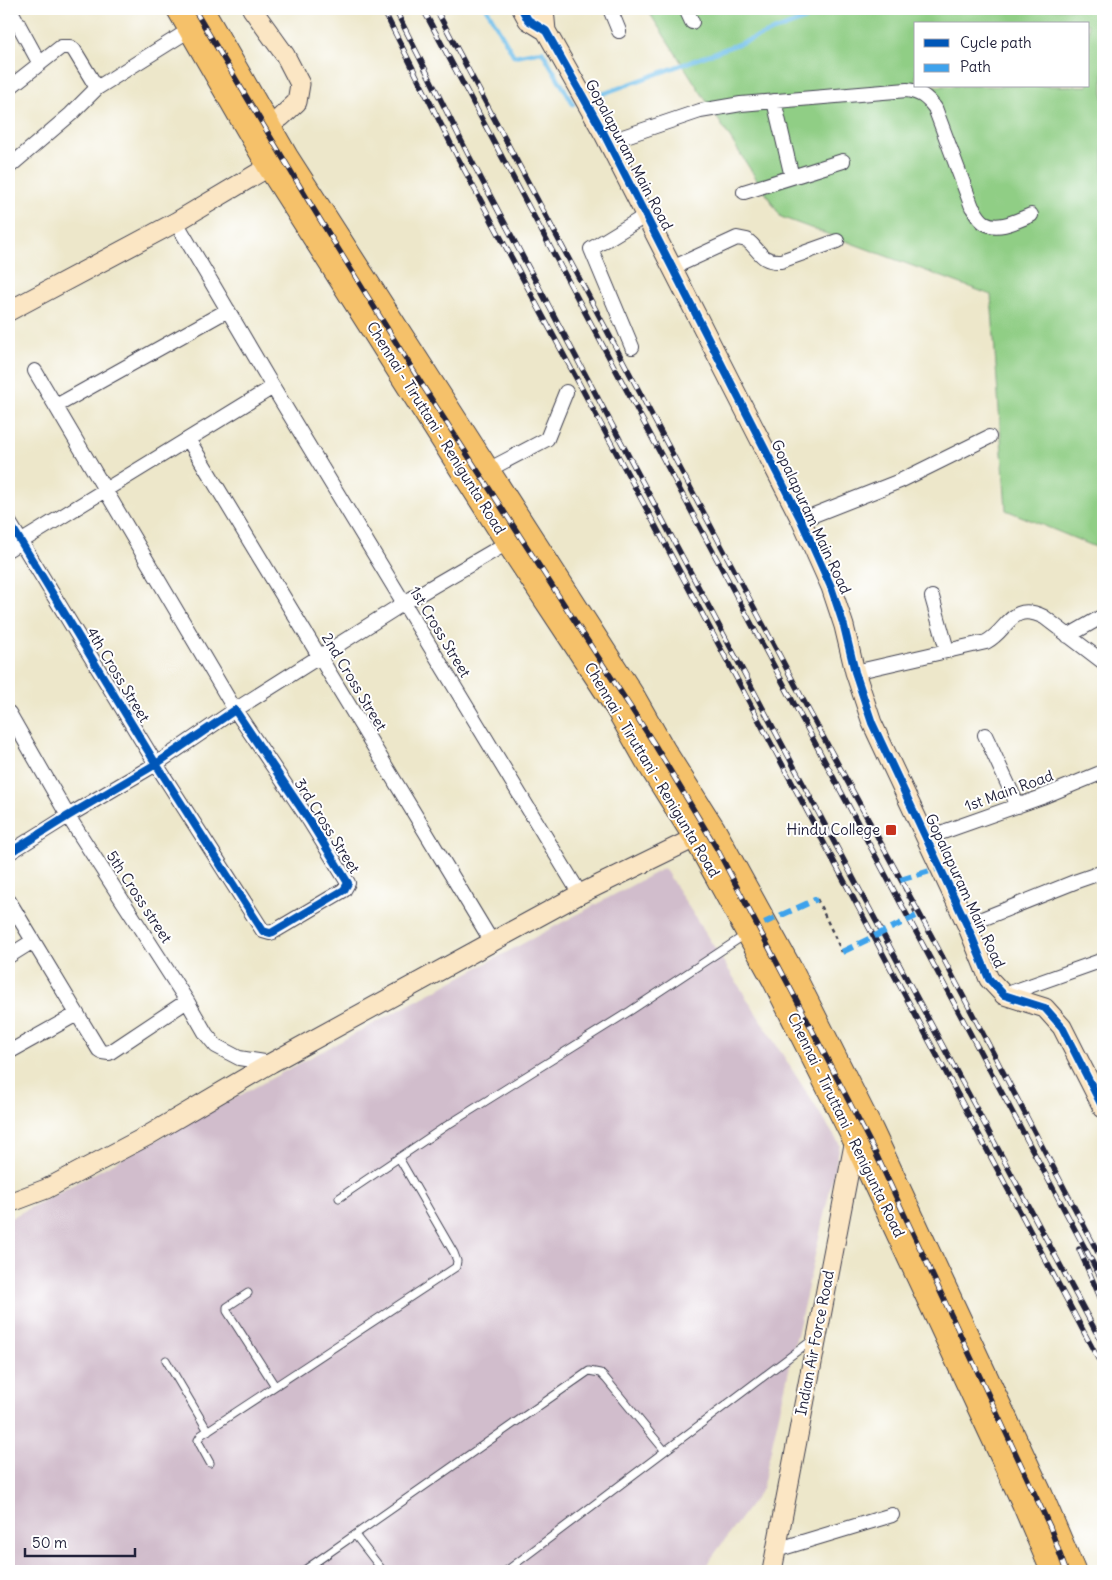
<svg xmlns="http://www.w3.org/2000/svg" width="1112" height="1580" viewBox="0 0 1112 1580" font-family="Delius,sans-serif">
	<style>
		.industrial { fill: #d1bdcc }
		.green { fill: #90ce85; stroke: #597860; fill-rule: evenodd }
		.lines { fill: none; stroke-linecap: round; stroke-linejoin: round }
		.stream { stroke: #70bfeb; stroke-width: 4.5 }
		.lane-casing { stroke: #404050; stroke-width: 9 }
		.street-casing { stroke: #404050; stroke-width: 16 }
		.secondary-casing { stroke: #404050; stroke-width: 21 }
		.highway-casing { stroke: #404050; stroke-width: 26 }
		.path { stroke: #404050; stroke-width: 2.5; stroke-dasharray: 4 4; stroke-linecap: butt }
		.lane { stroke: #fff; stroke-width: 7 }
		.street { stroke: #fff; stroke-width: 14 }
		.secondary { stroke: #fbe6c4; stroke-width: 19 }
		.highway { stroke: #f5c16b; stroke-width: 24 }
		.rail-casing { stroke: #22223b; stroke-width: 5.5 }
		.rail { stroke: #fff; stroke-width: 4; stroke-dasharray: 11; stroke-linecap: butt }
		.quiet { stroke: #3ea2ec; stroke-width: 6; stroke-dasharray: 12 6; stroke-linecap: butt }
		.cycleway-casing { stroke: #fff; stroke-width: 11 }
		.cycleway { stroke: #0057b8; stroke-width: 8 }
		.poi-dot { fill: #c8321e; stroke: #fff; stroke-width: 2 }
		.labels { text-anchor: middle; stroke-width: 4; stroke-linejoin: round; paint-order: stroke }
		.street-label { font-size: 15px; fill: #22223b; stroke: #fff }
		.poi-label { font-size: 15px; fill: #22223b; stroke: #fff; text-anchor: end }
	</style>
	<rect width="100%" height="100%" fill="#fff"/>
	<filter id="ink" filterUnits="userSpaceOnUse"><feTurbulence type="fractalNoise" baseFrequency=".02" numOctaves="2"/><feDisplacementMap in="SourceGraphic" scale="10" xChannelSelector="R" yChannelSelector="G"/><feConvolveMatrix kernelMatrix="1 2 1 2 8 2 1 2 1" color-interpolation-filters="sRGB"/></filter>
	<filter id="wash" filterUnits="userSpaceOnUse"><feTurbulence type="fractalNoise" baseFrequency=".0096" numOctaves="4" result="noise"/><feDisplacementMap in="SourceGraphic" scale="20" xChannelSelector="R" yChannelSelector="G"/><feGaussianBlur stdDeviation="1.12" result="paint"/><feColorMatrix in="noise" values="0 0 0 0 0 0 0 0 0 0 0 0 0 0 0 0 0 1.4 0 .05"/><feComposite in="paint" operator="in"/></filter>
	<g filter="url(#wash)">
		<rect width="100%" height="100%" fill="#ede7ca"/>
		<path class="industrial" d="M 664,868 L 840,1145 L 762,1489 L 702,1571 L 9,1571 L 9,1219 Z"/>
		<path class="green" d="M 647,9 L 1103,9 L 1103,550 L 1006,510 L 991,295 L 781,217 ZM 916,24 L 1088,24 L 1088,86 L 916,86 Z"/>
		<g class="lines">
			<path class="stream" d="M 487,9 L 514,56 L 542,51 L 573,104
				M 597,96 L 833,9"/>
		</g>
	</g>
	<g filter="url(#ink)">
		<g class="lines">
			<defs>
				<path id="lane" d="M 339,1198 L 446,1126 L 630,1011 L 745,935
					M 248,1293 L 227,1307 L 227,1311 L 275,1386
					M 166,1360 L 208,1431
					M 210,1463 L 199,1443 L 198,1440 L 201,1435 L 456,1267 L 457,1261 L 454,1253 L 399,1158
					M 355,1535 L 383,1571
					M 303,1571 L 589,1371 L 600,1373 L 606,1379 L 665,1451
					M 506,1571 L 812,1340"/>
				<path id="street" d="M 10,9 L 40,64
					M 610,9 L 619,31
					M 686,9 L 692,22
					M 9,88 L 61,47 L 70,47 L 74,50 L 97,88
					M 774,101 L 792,177
					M 608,142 L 700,111 L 741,104 L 907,90 C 920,92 927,97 935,108 L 972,207 C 976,212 979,220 985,223 C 999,231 1018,220 1031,215
					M 9,167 L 71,114 L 97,88 L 191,29
					M 744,192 L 843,161
					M 672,268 L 737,238 L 747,240 C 761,251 760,262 781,261 L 837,241
					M 632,347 L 591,249 L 645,216
					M 35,371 L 235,710 L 404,603 L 514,539
					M 273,387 L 580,894
					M 56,406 L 228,310
					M 188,439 L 492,942
					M 486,471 L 547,439 L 566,392
					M 801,520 L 900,481 L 989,437
					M 9,522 L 156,764 L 263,931 L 270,933 L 273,932 L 344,890 L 348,883 L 309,820 L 235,710 L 156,764 L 68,816 L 9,853
					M 9,549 L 273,387 L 176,222
					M 932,597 L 947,650
					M 1068,636 L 1103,616
					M 855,672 L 986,642 C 1009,630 1010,601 1044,617 L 1103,662
					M 9,713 L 68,816 L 187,1001 L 206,1034 L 216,1046 L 239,1058 L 271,1063
					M 985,735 L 1018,806
					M 926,838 L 1042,797 L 1103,772
					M 9,901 L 99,1050 L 102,1052 L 109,1053 L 187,1001
					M 967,925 L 1077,881 L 1103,872
					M 9,956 L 33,941
					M 1004,995 L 1103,960
					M 9,1052 L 77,1014
					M 776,1550 L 892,1515"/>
				<path id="secondary" d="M 252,9 L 285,55 L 300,84 L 297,102 L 281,117 L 268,126
					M 522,9 L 528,20 L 546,31 L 604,134 L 801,520 L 831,587 L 844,626 L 855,672 L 872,723 L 967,925 L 989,979 L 1004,995 L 1045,1008 L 1062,1027 L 1103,1108
					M 544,9 L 546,31
					M 9,311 L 176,222 L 280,160
					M 9,1203 L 46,1189 L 147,1136 L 271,1063 L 492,942 L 580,894 L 707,832
					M 772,1571 L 856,1134"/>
				<path id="highway" d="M 179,9 L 270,167 L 508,542 L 617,707 L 647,760 L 696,838 L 774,979 L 854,1138 L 1024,1503 L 1053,1571
					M 201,9 L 286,157 L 633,697 L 663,750 L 713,829 L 791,971 L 871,1130 L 1041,1496 L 1073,1571"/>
			</defs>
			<use href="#lane" class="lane-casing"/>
			<use href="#street" class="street-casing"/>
			<use href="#secondary" class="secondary-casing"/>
			<use href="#highway" class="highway-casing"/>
			<path class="path" d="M 900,880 L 916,916
				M 817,899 L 842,952"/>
			<use href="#lane" class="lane"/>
			<use href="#street" class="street"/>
			<use href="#secondary" class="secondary"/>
			<use href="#highway" class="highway"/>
			<defs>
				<path id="rail" d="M 194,9 L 308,200 L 421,383 L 653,742 L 716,847 L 806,1018 L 876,1154 L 1050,1527 L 1066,1571
					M 383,9 L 458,158 L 646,508 L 1103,1368
					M 395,9 L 468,154 L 908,981 L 1103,1345
					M 423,9 L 1103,1282
					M 436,9 L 808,709 L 931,935 L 1103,1262
					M 1079,1249 L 1103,1304"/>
			</defs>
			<use href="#rail" class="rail-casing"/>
			<use href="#rail" class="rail"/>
			<path class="quiet" d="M 900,880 L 940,868
				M 764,923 L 817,899
				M 842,952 L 916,916"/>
			<defs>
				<path id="cycleway" d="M 522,9 L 528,20 L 546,31 L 604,134 L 801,520 L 831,587 L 844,626 L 855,672 L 872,723 L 967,925 L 989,979 L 1004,995 L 1045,1008 L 1062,1027 L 1103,1108
					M 9,522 L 156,764 L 263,931 L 270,933 L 273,932 L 344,890 L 348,883 L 309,820 L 235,710 L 156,764 L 68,816 L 9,853"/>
			</defs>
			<use href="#cycleway" class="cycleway-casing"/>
			<use href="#cycleway" class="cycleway"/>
		</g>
	</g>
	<rect class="poi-dot" x="885" y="824" width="12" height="12" rx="2.5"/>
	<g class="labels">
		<g class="street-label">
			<text transform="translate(629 155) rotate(62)" y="5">Gopalapuram Main Road</text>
			<text transform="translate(436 428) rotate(58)" y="5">Chennai - Tiruttani - Renigunta Road</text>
			<text transform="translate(811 517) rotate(65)" y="5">Gopalapuram Main Road</text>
			<text transform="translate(440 632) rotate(59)" y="5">1st Cross Street</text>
			<text transform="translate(118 675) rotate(59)" y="5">4th Cross Street</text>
			<text transform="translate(354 682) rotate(59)" y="5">2nd Cross Street</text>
			<text transform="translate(652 770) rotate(59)" y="5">Chennai - Tiruttani - Renigunta Road</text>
			<text transform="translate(1009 791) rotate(-20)" y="5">1st Main Road</text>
			<text transform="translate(327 826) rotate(58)" y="5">3rd Cross Street</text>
			<text transform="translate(965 891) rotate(65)" y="5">Gopalapuram Main Road</text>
			<text transform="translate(139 897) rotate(57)" y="5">5th Cross street</text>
			<text transform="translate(846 1125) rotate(64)" y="5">Chennai - Tiruttani - Renigunta Road</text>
			<text transform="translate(815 1343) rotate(-79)" y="5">Indian Air Force Road</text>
		</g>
		<g class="poi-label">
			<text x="880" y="835">Hindu College</text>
		</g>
	</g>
	<rect width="1112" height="1580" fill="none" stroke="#fff" stroke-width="30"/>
	<rect x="914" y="22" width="175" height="65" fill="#ffffff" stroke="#a7a7b1"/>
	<rect x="924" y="39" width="25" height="8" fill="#0057b8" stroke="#a7a7b1"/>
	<text x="960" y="48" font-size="15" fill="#22223b">Cycle path</text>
	<rect x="924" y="64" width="25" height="8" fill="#3ea2ec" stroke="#a7a7b1"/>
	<text x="960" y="72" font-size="15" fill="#22223b">Path</text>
	<path d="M25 1548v8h110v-8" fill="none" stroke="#22223b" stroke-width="2.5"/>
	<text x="32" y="1548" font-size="15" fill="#22223b" stroke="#ffffff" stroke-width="4" paint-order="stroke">50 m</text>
</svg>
